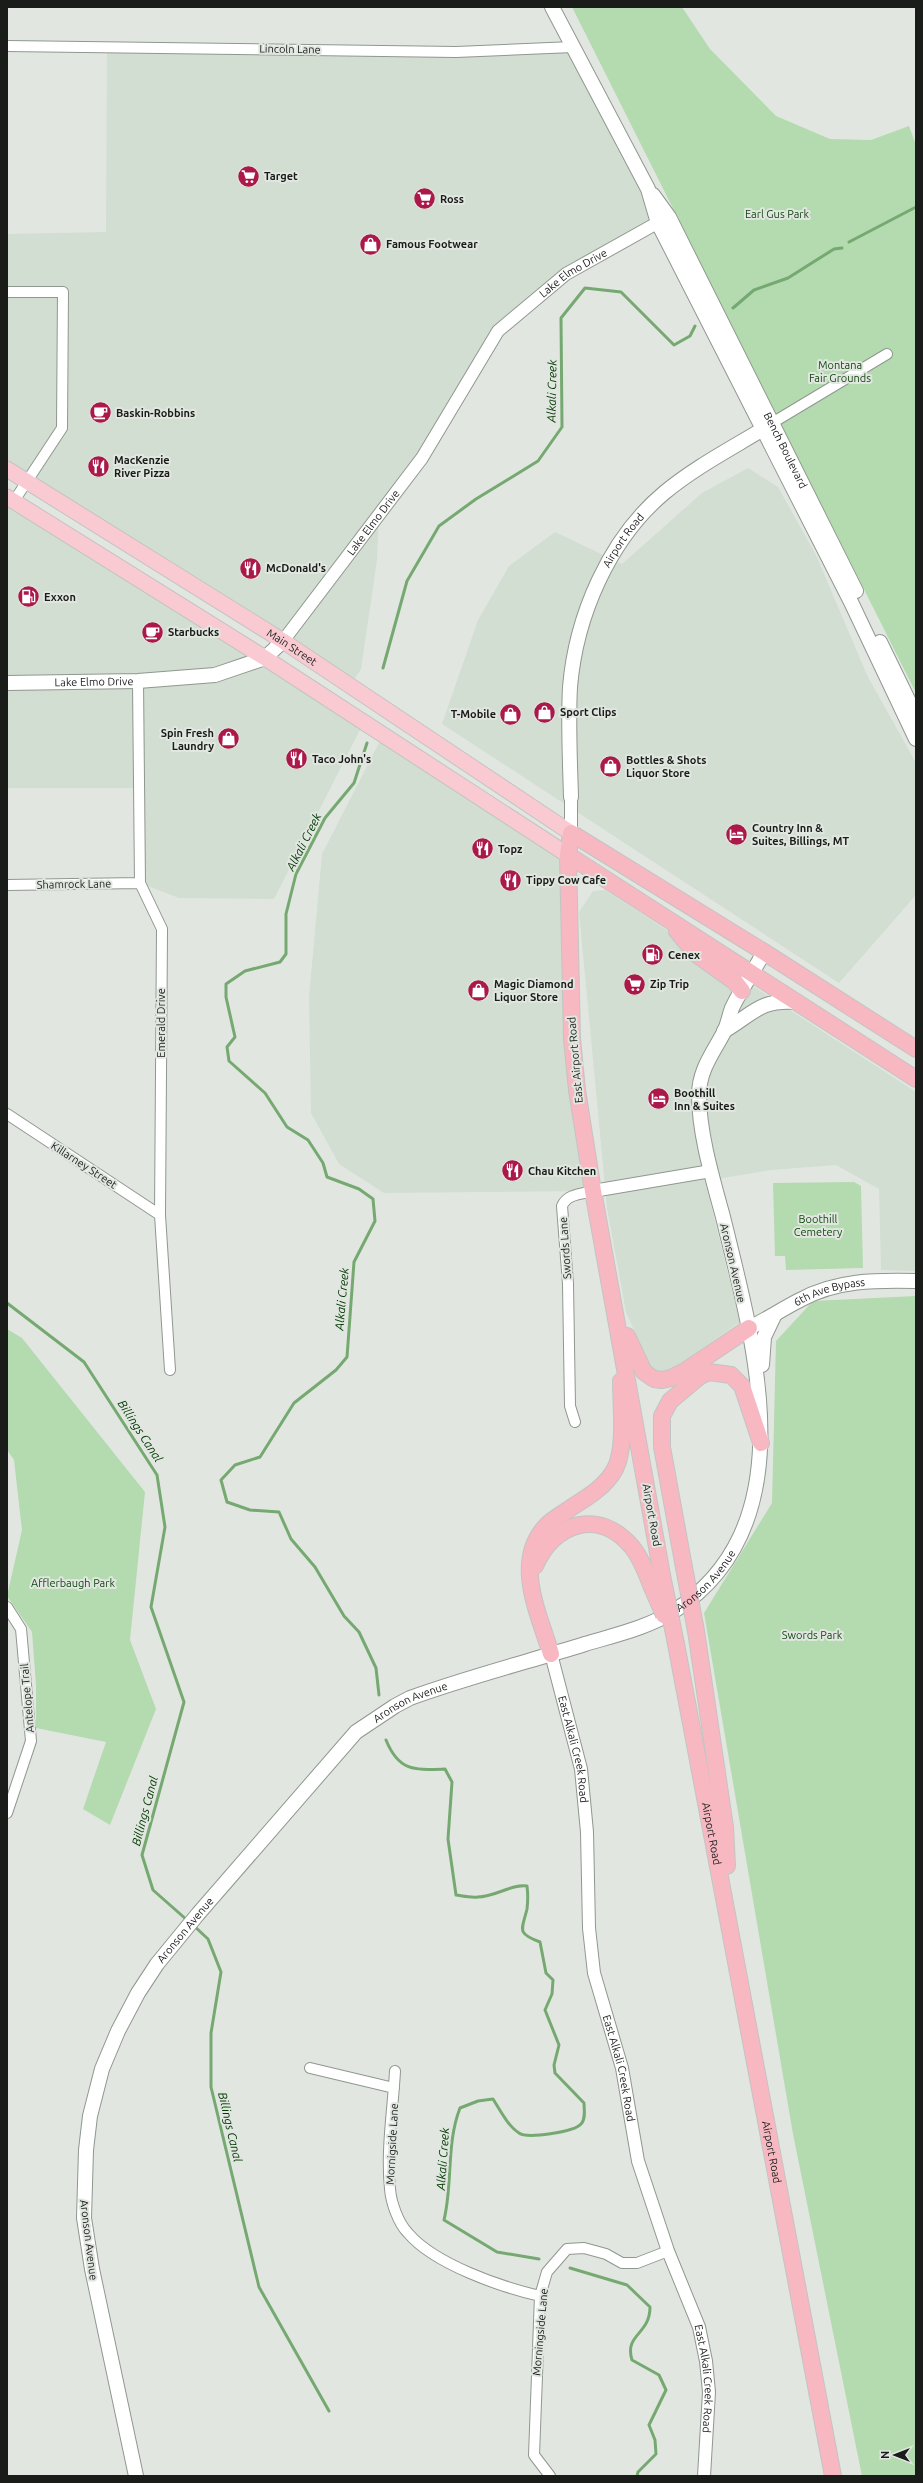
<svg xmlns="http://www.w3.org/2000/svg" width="923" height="2483" viewBox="0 0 923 2483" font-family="Ubuntu,sans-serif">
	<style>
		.built { fill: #d2ded1 }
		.green { fill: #b4dab0 }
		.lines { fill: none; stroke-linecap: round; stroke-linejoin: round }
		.stream { stroke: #76a971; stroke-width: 3 }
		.minor-casing { stroke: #909790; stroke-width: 12 }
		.tertiary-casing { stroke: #909790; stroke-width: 14 }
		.secondary-casing { stroke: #909790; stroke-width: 16 }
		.primary-casing { stroke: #c3c4c3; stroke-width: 17 }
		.trunk-casing { stroke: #c3c4c3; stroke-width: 18 }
		.minor { stroke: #fff; stroke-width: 10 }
		.tertiary { stroke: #fff; stroke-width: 12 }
		.secondary { stroke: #fff; stroke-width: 14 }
		.primary { stroke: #f9cad1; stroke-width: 15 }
		.trunk { stroke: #f7b8c2; stroke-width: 16 }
		.trunk-bridge-casing { stroke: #c3c4c3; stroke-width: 18; stroke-linecap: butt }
		.trunk-bridge { stroke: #f7b8c2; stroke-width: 16 }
		.labels { text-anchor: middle; stroke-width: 4; stroke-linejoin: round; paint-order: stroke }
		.street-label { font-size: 11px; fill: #1a1c1a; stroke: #e1e7e0 }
		.poi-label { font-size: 11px; font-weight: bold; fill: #1a1c1a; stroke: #e1e7e0; text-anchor: start }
		.park-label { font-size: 11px; fill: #124810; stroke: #e1e7e0 }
		.water-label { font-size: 12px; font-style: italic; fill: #003800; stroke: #e1e7e0 }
	</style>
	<rect width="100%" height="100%" fill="#e1e7e0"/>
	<path class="built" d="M 107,46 L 456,52 L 573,47 L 658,223 L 566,274 L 498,331 L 379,516 L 377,560 L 361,669 L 350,686 L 7,469 L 7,234 L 106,232 Z
		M 748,468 L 778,487 L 816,555 L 867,675 L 916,763 L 916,895 L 839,983 L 442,724 L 478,620 L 509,566 L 555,532 L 622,564 L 702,493 Z
		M 7,497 L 364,722 L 274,899 L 179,898 L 140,883 L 139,788 L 7,788 Z
		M 383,735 L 568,855 L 571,1001 L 593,1191 L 384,1193 L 339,1164 L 311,1113 L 309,997 L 322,854 Z
		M 605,890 L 916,1092 L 916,1271 L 881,1270 L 879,1189 L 836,1165 L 771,1170 L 705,1181 L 740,1322 L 664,1375 L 651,1369 L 626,1312 L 607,1208 L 579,912 L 593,891 Z"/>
	<path class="green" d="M 572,7 L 682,7 L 710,49 L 776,116 L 830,139 L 871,140 L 909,126 L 916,145 L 916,693 Z
		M 854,1182 L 861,1186 L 863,1268 L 786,1270 L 785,1256 L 775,1256 L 773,1183 Z
		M 916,1296 L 916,2476 L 862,2476 L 793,2134 L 704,1613 L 772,1503 L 776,1341 L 813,1301 Z
		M 7,1329 L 22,1338 L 145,1492 L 130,1640 L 156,1709 L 110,1825 L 83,1809 L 106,1742 L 36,1728 L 36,1685 L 32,1632 L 7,1596 L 22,1530 L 14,1460 L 7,1450 Z"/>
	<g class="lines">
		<path class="stream" d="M 849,242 L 916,207
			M 733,308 L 754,290 L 788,278 L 834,249 L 842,248
			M 383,668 L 407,581 L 439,526 L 476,499 L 538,461 L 562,427 L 561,318 L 585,288 L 621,292 L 674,345 L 690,336 L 695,326
			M 367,743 L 354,783 L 325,818 L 296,874 L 286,914 L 286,954 L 280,962 L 245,971 L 226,984 L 226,997 L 235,1037 L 227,1047 L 229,1061 L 265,1093 L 287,1127 L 308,1140 L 323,1163 L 327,1177 L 359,1189 L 373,1199 L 375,1221 L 354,1262 L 347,1357 L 336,1370 L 294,1403 L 260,1457 L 235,1465 L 221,1480 L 227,1502 L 250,1510 L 279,1512 L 291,1539 L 315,1567 L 344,1616 L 359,1632 L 376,1668 L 379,1695
			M 7,1303 L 84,1362 L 157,1475 L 165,1527 L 151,1607 L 184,1702 L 142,1855 L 153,1890 L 187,1920
			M 386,1740 C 399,1772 415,1770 445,1769 L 452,1782 L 448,1839 L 456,1895 C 463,1896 471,1898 478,1897 C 495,1897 511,1884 527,1886 C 528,1894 528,1901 527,1909 C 522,1930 516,1933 540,1942 L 546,1973 L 553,1980 L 552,1994 L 545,2010 L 559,2045 L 554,2065 L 555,2073 L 584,2103 C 584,2109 586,2119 581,2124 C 574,2132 527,2139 519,2133 C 508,2126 500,2110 493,2099 L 478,2101 L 460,2108 C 446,2144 453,2183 444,2220 L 497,2252 L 539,2259
			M 193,1925 L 208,1939 L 221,1972 L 211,2033 L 211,2087 L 259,2287 L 329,2411
			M 570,2268 L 627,2285 L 650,2307 C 650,2335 624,2334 632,2360 L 659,2375 L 666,2390 L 649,2425 L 655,2440 L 656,2454 L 638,2472 L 637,2476"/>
		<defs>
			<path id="minor" d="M 7,46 L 456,52 L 573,47
				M 7,292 L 63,292 L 62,428 L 14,501
				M 772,423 L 887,354
				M 138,681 L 140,883 L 162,929 L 160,1215 L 170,1370
				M 7,885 L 140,883
				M 7,1114 L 160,1215
				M 575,1422 L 570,1406 L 568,1284 L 562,1206 C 567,1194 581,1194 593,1191
				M 7,1607 L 21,1629 L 31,1741 L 7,1813
				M 310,2068 L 394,2088
				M 395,2071 C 393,2109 386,2150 390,2189 C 391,2202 398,2223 408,2233 C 434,2264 501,2287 540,2296
				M 550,2476 L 534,2455 L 540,2296 L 547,2272 L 567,2249 L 584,2248 L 606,2254 L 622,2263 L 637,2263 L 668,2251"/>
			<g id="tertiary">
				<path id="s1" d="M 283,641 L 422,458 L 498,331 L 566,274 L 666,218"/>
				<path d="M 571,797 L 571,833"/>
				<path d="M 593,1191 L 711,1171"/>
				<path id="s2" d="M 551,1654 L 581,1769 L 587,1832 L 589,1928 L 594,1973 L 622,2068 L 638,2161 L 668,2251 L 699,2327 L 706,2361 L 709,2392 L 704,2476"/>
			</g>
			<g id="secondary">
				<path d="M 552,7 L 648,189 L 658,223 L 851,602 L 916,739"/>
				<path id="s3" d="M 653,195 L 669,217 L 856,591"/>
				<path d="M 880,642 L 916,716"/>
				<path id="s4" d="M 7,683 L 138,681 L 215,675 L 265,658 L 283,641"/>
				<path id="s5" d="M 571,797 C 570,761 568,723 570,687 C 576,616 609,539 664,493 C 695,467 734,447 768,426"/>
				<path d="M 724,1031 C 753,1014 760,999 796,1002"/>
				<path id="s6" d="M 749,1328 C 766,1320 782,1309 800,1300 C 836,1280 876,1280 916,1281"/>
				<path d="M 762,1365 L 764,1337 L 774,1316"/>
				<path id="s7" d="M 136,2476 L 92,2269 L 84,2218 L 86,2150 L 90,2116 L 102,2069 L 118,2031 L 138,1993 L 157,1964 L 198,1914 L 356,1732 L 395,1706 L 410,1698 C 468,1677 527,1662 585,1644 C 615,1635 647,1628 674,1611 C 808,1525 754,1344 723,1217 C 713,1180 699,1134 699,1095 C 699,1070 713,1053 724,1032 C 728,1024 729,1016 732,1008 C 741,989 754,971 764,952"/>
			</g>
			<g id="primary">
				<path id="s8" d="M 7,469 L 283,641 L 571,833"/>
				<path d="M 7,497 L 265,658 L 568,855"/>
			</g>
			<g id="trunk">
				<path d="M 568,855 L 916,1079"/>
				<path d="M 677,931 L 696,954 L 735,982 L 742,991"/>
				<path d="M 627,1336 L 644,1372 L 654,1379 L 662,1380 L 671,1378 L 685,1371 L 749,1328"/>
				<path d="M 683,1562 L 662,1447 L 662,1416 L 670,1401 L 700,1376 L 709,1372 L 731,1375 L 742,1386 L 761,1443"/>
				<path d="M 535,1566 C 554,1522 599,1508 632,1547 C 641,1558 646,1572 651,1585"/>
				<path d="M 662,1575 L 593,1191 L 577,1090 L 572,1039 L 568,855 L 571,833 L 764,952 L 916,1049"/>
				<path d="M 696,1631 L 725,1827 L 727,1866"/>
				<path id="s9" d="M 676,1644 L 833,2476"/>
				<path d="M 551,1654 C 539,1614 512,1561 547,1525 C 554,1518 564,1513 572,1507 C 588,1497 606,1486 615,1469 C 626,1448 621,1406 621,1381"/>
			</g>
		</defs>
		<use href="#minor" class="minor-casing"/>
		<use href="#tertiary" class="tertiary-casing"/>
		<use href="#secondary" class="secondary-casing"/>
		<use href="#primary" class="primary-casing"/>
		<use href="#trunk" class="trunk-casing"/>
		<use href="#minor" class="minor"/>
		<use href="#tertiary" class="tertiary"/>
		<use href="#secondary" class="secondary"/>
		<use href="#primary" class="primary"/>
		<use href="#trunk" class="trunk"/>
		<defs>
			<path id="trunk-bridge" d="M 683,1562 L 696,1631
				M 662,1575 L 676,1644
				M 651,1585 L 664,1615"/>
		</defs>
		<use href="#trunk-bridge" class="trunk-bridge-casing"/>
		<use href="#trunk-bridge" class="trunk-bridge"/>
	</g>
	<defs>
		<symbol id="supermarket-disc" viewBox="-11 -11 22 22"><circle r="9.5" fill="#ab1849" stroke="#e1e7e0"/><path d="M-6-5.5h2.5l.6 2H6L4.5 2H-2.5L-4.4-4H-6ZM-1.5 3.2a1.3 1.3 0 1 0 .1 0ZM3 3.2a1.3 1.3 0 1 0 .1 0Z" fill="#fff"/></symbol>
		<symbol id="shop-disc" viewBox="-11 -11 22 22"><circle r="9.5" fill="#ab1849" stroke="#e1e7e0"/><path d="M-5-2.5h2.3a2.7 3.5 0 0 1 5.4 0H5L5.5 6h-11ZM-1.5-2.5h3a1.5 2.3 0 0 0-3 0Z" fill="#fff"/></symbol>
		<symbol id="cafe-disc" viewBox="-11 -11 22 22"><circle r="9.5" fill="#ab1849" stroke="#e1e7e0"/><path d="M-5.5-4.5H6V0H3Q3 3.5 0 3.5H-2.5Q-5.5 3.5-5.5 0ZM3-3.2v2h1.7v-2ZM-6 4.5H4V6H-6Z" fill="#fff"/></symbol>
		<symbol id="restaurant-disc" viewBox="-11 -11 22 22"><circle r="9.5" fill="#ab1849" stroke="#e1e7e0"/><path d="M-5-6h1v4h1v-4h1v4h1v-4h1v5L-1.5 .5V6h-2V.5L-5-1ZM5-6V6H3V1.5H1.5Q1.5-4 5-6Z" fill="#fff"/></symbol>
		<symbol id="fuel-disc" viewBox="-11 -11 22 22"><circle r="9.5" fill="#ab1849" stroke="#e1e7e0"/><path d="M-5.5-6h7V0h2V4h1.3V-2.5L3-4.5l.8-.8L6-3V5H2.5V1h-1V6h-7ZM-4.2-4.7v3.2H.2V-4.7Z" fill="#fff"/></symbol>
		<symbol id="hotel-disc" viewBox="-11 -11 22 22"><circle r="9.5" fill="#ab1849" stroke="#e1e7e0"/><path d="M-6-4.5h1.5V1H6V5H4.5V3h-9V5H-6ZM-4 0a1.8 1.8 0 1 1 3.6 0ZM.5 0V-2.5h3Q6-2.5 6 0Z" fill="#fff"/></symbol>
	</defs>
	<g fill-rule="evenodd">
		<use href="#supermarket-disc" x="236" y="164" width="25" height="25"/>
		<use href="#supermarket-disc" x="412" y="186" width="25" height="25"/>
		<use href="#shop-disc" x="358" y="232" width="25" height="25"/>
		<use href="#cafe-disc" x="88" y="400" width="25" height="25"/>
		<use href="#restaurant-disc" x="86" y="454" width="25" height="25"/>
		<use href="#restaurant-disc" x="238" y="556" width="25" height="25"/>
		<use href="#fuel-disc" x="16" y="584" width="25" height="25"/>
		<use href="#cafe-disc" x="140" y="620" width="25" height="25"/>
		<use href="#shop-disc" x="532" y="700" width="25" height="25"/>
		<use href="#shop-disc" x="498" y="702" width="25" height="25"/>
		<use href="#shop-disc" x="216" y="726" width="25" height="25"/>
		<use href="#restaurant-disc" x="284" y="746" width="25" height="25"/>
		<use href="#shop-disc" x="598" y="754" width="25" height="25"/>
		<use href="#hotel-disc" x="724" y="822" width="25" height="25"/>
		<use href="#restaurant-disc" x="470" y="836" width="25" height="25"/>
		<use href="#restaurant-disc" x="498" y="868" width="25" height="25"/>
		<use href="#fuel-disc" x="640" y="942" width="25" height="25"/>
		<use href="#supermarket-disc" x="622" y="972" width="25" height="25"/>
		<use href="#shop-disc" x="466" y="978" width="25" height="25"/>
		<use href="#hotel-disc" x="646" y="1086" width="25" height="25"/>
		<use href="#restaurant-disc" x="500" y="1158" width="25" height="25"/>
	</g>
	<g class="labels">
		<g class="street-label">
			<text transform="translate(290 49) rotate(1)" y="4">Lincoln Lane</text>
			<text dy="4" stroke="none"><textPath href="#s1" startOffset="473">Lake Elmo Drive</textPath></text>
			<text dy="4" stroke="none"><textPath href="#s3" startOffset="288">Bench Boulevard</textPath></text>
			<text dy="4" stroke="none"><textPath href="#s1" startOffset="149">Lake Elmo Drive</textPath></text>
			<text dy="4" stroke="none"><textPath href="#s5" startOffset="268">Airport Road</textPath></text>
			<text dy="4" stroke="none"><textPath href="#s8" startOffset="336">Main Street</textPath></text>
			<text dy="4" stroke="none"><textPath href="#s4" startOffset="87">Lake Elmo Drive</textPath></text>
			<text transform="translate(74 884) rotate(-1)" y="4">Shamrock Lane</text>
			<text transform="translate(161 1023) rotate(-90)" y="4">Emerald Drive</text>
			<text transform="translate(575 1060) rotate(-95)" y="4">East Airport Road</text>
			<text transform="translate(84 1165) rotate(33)" y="4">Killarney Street</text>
			<text transform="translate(565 1248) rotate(-94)" y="4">Swords Lane</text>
			<text transform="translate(733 1263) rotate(77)" y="4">Aronson Avenue</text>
			<text dy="4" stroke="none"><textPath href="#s6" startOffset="89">6th Ave Bypass</textPath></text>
			<text transform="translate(652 1515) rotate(80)" y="4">Airport Road</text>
			<text dy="4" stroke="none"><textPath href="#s7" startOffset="1225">Aronson Avenue</textPath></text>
			<text transform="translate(27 1698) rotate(-95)" y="4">Antelope Trail</text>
			<text dy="4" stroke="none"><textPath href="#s7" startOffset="901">Aronson Avenue</textPath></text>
			<text dy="4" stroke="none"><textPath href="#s2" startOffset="98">East Alkali Creek Road</textPath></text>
			<text dy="4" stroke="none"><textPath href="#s9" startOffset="193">Airport Road</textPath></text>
			<text dy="4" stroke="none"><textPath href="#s7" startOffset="577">Aronson Avenue</textPath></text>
			<text dy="4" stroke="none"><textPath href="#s2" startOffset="422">East Alkali Creek Road</textPath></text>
			<text transform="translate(392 2144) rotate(-87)" y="4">Mornigside Lane</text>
			<text dy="4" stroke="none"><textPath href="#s9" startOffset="517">Airport Road</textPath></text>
			<text transform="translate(89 2240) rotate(83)" y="4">Aronson Avenue</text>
			<text transform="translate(540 2332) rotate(-85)" y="4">Morningside Lane</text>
			<text dy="4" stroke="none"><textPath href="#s2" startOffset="746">East Alkali Creek Road</textPath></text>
		</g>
		<g class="poi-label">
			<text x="264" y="180">Target</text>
			<text x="440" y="203">Ross</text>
			<text x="386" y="248">Famous Footwear</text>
			<text x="116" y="417">Baskin-Robbins</text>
			<text x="114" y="464">MacKenzie<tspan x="114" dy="13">River Pizza</tspan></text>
			<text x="266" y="572">McDonald's</text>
			<text x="44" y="601">Exxon</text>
			<text x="168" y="636">Starbucks</text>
			<text x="560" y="716">Sport Clips</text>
			<text x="496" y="718" text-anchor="end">T-Mobile</text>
			<text x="214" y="737" text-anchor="end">Spin Fresh<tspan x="214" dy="13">Laundry</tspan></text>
			<text x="312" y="763">Taco John's</text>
			<text x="626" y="764">Bottles &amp; Shots<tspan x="626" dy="13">Liquor Store</tspan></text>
			<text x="752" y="832">Country Inn &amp;<tspan x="752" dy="13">Suites, Billings, MT</tspan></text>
			<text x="498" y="853">Topz</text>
			<text x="526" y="884">Tippy Cow Cafe</text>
			<text x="668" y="959">Cenex</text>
			<text x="494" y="988">Magic Diamond<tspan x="494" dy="13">Liquor Store</tspan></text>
			<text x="650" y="988">Zip Trip</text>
			<text x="674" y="1097">Boothill<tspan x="674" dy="13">Inn &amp; Suites</tspan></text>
			<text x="528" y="1175">Chau Kitchen</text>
		</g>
		<g class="park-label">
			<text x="777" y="218">Earl Gus Park</text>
			<text x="840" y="369">Montana<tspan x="840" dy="13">Fair Grounds</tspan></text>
			<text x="818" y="1223">Boothill<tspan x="818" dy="13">Cemetery</tspan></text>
			<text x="73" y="1587">Afflerbaugh Park</text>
			<text x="812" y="1639">Swords Park</text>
		</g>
		<g class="water-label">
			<text transform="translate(552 391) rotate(-89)" y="4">Alkali Creek</text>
			<text transform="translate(304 842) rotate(-63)" y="4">Alkali Creek</text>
			<text transform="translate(342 1299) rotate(-85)" y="4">Alkali Creek</text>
			<text transform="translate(140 1431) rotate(57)" y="4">Billings Canal</text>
			<text transform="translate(145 1811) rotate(-75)" y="4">Billings Canal</text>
			<text transform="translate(230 2127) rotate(77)" y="4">Billings Canal</text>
			<text transform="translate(443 2159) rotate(-86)" y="4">Alkali Creek</text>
		</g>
	</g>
	<rect width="923" height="2483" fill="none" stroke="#1a1c1a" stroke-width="16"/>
	<g transform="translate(895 2455) rotate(270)" stroke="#e1e7e0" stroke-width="3" paint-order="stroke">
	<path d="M0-3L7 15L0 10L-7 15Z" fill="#1a1c1a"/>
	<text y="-6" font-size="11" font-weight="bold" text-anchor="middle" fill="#1a1c1a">N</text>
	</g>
</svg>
